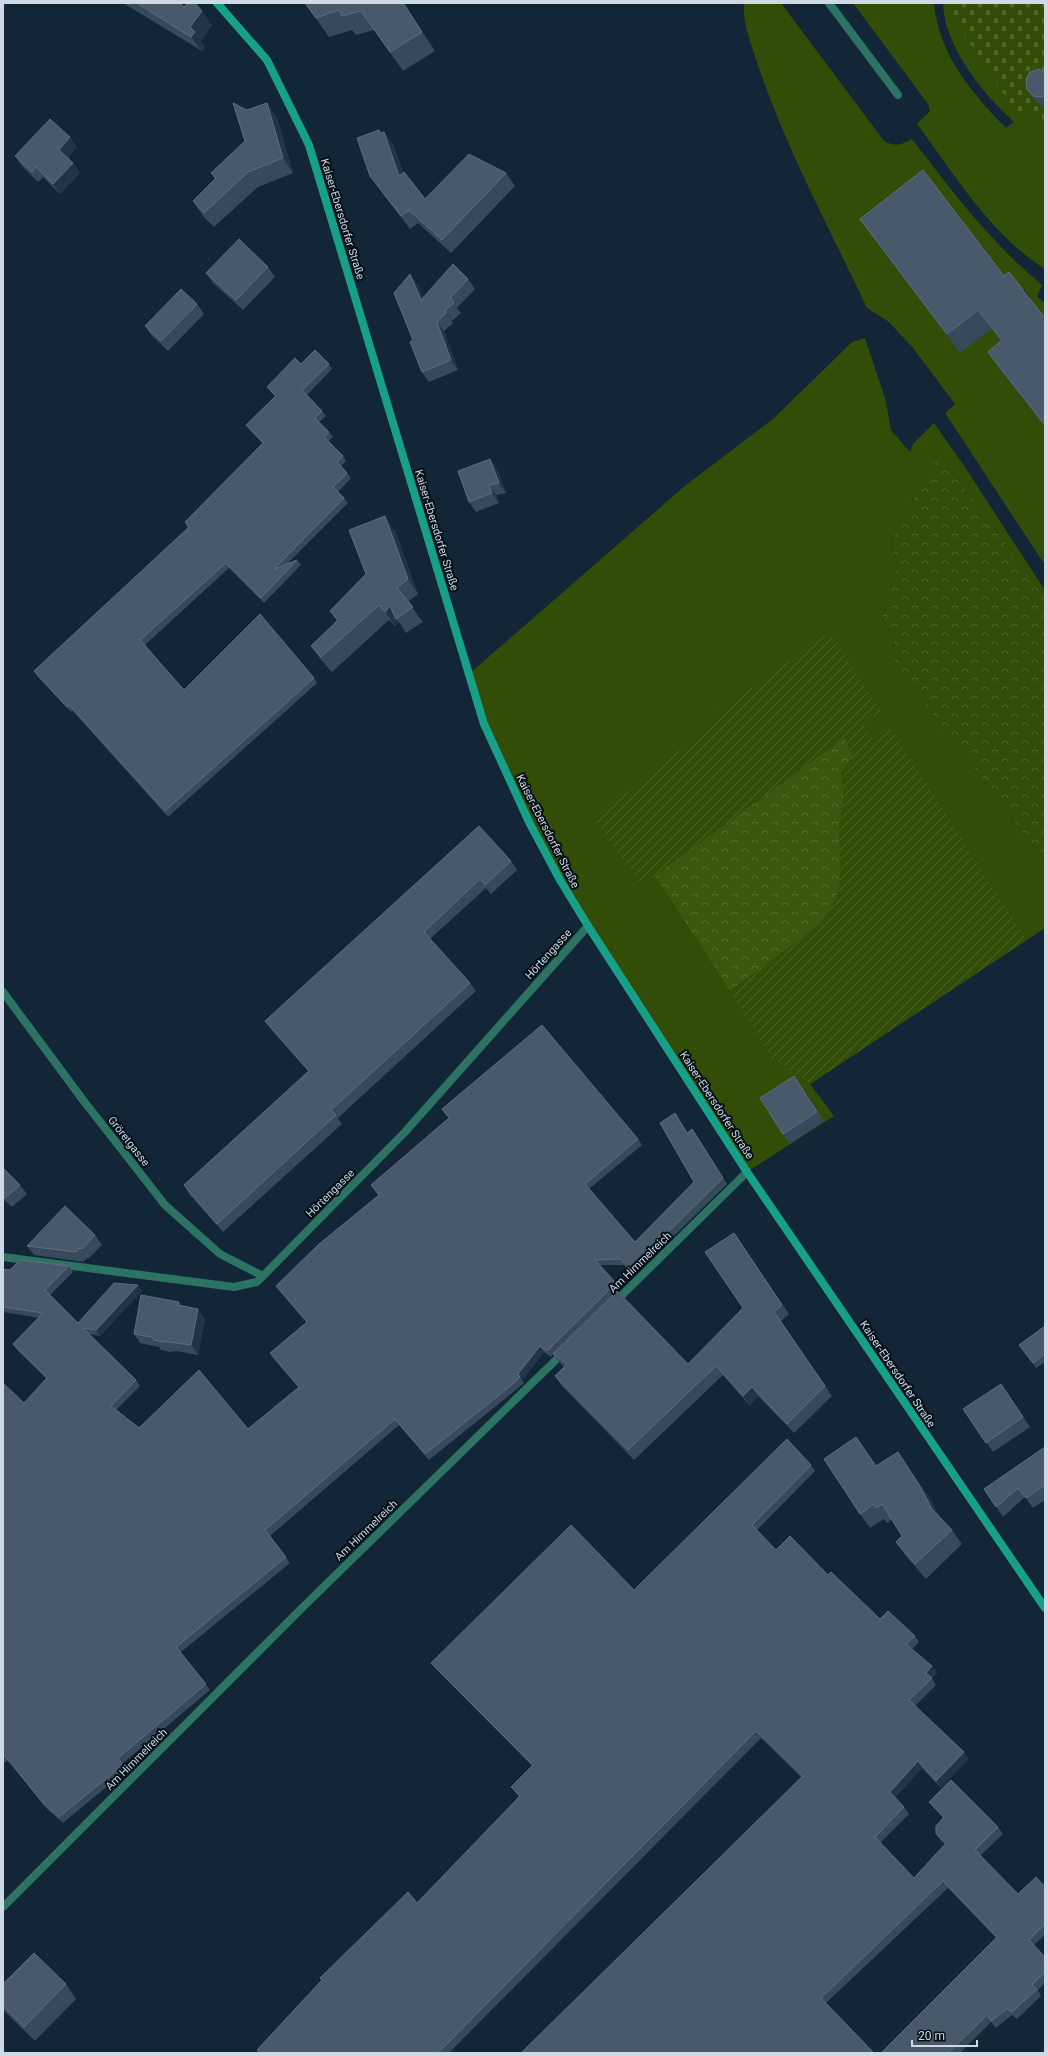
<svg xmlns="http://www.w3.org/2000/svg" width="1048" height="2056" viewBox="0 0 1048 2056" font-family="Roboto,sans-serif">
	<style>
		.grass { fill: #324d07; fill-rule: evenodd }
		.forest { fill: url(#forest-crowns) }
		.cemetery { fill: url(#cemetery-stones) }
		.park { fill: url(#park-crowns) }
		.garden { fill: url(#garden-furrows) }
		.lines { fill: none; stroke-linecap: round; stroke-linejoin: round }
		.street { stroke: #2c7364; stroke-width: 8 }
		.secondary { stroke: #189f88; stroke-width: 8 }
		.wall { fill: #364a5b }
		.shaded-wall { fill: #213547 }
		.building { fill: #47596a; stroke: #5c6e7d }
		.labels { text-anchor: middle; stroke-width: 4; stroke-linejoin: round; paint-order: stroke }
		.street-label { font-size: 11px; fill: #cddae5; stroke: #060e16 }
	</style>
	<defs>
		<pattern id="forest-crowns" width="20" height="18" patternUnits="userSpaceOnUse"><rect width="20" height="18" fill="#3a580d"/><path d="M2 6a3 3 0 1 1 6 0M12 15a3 3 0 1 1 6 0" fill="none" stroke="#556f30"/></pattern>
		<pattern id="cemetery-stones" width="16" height="16" patternUnits="userSpaceOnUse"><rect width="16" height="16" fill="#324d07"/><path d="M2 7V4a2 2 0 0 1 4 0v3zM10 15v-3a2 2 0 0 1 4 0v3z" fill="#4e662b"/></pattern>
		<pattern id="park-crowns" width="20" height="18" patternUnits="userSpaceOnUse"><rect width="20" height="18" fill="#324d07"/><path d="M2 6a3 3 0 1 1 6 0M12 15a3 3 0 1 1 6 0" fill="none" stroke="#4e662b"/></pattern>
		<pattern id="garden-furrows" width="10" height="10" patternUnits="userSpaceOnUse"><rect width="10" height="10" fill="#324d07"/><path d="M-1 1l2-2M0 10L10 0M9 11l2-2" fill="none" stroke="#4e662b"/></pattern>
	</defs>
	<rect width="100%" height="100%" fill="#122637"/>
	<path class="grass" d="M 744,3 L 781,3 L 884,141 C 896,147 901,145 912,139 C 952,191 991,243 1042,285 L 1037,297 L 1045,303 L 1045,565 L 945,413 L 955,404 L 913,348 L 889,322 L 867,308 C 829,227 785,147 757,62 C 751,43 742,23 744,3 ZM 873,237 L 1017,295 L 1024,289 L 1031,298 L 960,352 Z
		M 853,3 L 934,3 C 939,55 971,92 1006,128 L 1014,122 C 983,94 944,46 943,3 L 975,3 L 1039,119 L 1045,119 L 1045,269 C 990,234 955,175 917,124 L 930,111 L 928,104 Z
		M 865,338 L 885,398 L 891,430 L 910,452 L 913,444 L 934,423 L 965,467 L 1044,589 L 1041,591 L 940,455 L 936,458 L 890,542 L 898,564 L 882,619 L 893,635 L 895,662 L 913,689 L 1045,861 L 1045,928 L 810,1084 L 834,1116 L 747,1172 L 560,880 L 484,724 L 469,674 L 686,485 L 773,419 L 852,342 Z"/>
	<path class="forest" d="M 844,738 L 853,756 L 841,773 C 842,783 844,794 843,804 C 842,813 839,822 839,831 C 840,874 848,889 818,926 L 730,991 L 655,875 Z"/>
	<path class="cemetery" d="M 955,3 L 1045,3 L 1045,119 L 1039,119 L 1027,113 L 1020,118 L 950,13 Z"/>
	<path class="park" d="M 940,455 L 1041,591 L 1045,588 L 1045,861 L 913,689 L 895,662 L 893,635 L 882,619 L 898,564 L 890,542 L 936,458 Z"/>
	<path class="garden" d="M 830,632 L 881,712 L 863,723 L 872,738 L 891,728 L 1026,940 L 810,1084 L 772,1058 L 730,991 L 818,926 C 848,889 840,874 839,831 C 839,822 842,813 843,804 C 844,794 842,783 841,773 L 853,756 L 844,738 L 642,885 L 594,819 L 720,718 L 718,712 Z"/>
	<g class="lines">
		<path class="street" d="M 829,3 L 898,95
			M 3,992 L 83,1100 L 165,1205 L 220,1254 L 263,1276
			M 3,1257 L 234,1287 L 257,1282 L 405,1132 L 588,926
			M 614,1303 L 747,1172
			M 3,1907 L 304,1606 L 564,1352"/>
		<path class="secondary" d="M 217,3 L 267,60 L 309,145 L 484,724 L 529,822 L 560,880 L 588,926 L 747,1172 L 1045,1608"/>
	</g>
	<path class="wall" d="M 123,3 L 179,3 L 184,7 L 212,25 L 201,41 L 205,47 L 202,51 Z
		M 305,3 L 404,3 L 435,51 L 403,71 L 374,30 L 356,35 L 352,30 L 329,37 Z
		M 1045,72 L 1045,106 L 1040,105 L 1034,99 L 1027,89 Z
		M 247,110 L 277,118 L 293,173 L 258,187 L 214,227 L 203,216 L 193,201 L 215,179 L 211,173 L 245,141 Z
		M 381,133 L 393,144 L 403,173 L 425,199 L 506,173 L 515,186 L 451,253 L 418,223 L 410,229 L 370,176 Z
		M 77,147 L 68,157 L 73,163 L 80,173 L 60,194 L 43,177 L 38,182 L 22,166 L 15,156 Z
		M 860,219 L 1004,276 L 1045,318 L 1045,427 L 1001,371 L 988,352 L 1001,341 L 991,329 L 960,353 L 873,237 Z
		M 268,267 L 275,277 L 243,310 L 213,283 L 206,273 Z
		M 468,279 L 475,289 L 457,308 L 461,313 L 452,321 L 453,323 L 444,331 L 458,370 L 429,382 L 422,372 L 413,340 L 417,284 L 423,297 Z
		M 197,304 L 204,314 L 168,351 L 152,336 L 145,326 Z
		M 301,364 L 329,364 L 332,369 L 307,395 L 322,411 L 326,416 L 319,422 L 329,432 L 333,437 L 328,442 L 343,456 L 346,461 L 341,466 L 347,473 L 351,478 L 338,492 L 344,498 L 348,503 L 287,564 L 297,560 L 301,565 L 264,603 L 229,568 L 145,645 L 184,690 L 314,678 L 317,683 L 168,817 L 72,710 L 71,712 L 38,677 L 34,671 L 188,528 L 185,522 L 263,443 L 250,430 L 246,425 L 275,396 L 271,392 L 267,387 Z
		M 497,469 L 506,493 L 496,495 L 499,503 L 476,512 L 469,502 Z
		M 395,531 L 418,594 L 408,602 L 423,622 L 406,633 L 399,622 L 395,626 L 389,620 L 332,672 L 321,660 L 311,646 L 337,621 L 330,611 L 366,574 Z
		M 479,826 L 511,861 L 517,870 L 491,894 L 486,888 L 430,939 L 470,983 L 476,991 L 338,1118 L 342,1124 L 223,1232 L 189,1194 L 184,1185 L 308,1071 L 271,1029 L 265,1021 Z
		M 794,1076 L 824,1121 L 790,1144 L 783,1134 Z
		M 442,1109 L 638,1139 L 642,1145 L 589,1189 L 635,1242 L 694,1182 L 687,1132 L 696,1135 L 727,1184 L 634,1275 L 624,1265 L 600,1265 L 616,1283 L 620,1289 L 618,1291 L 688,1364 L 743,1308 L 734,1233 L 789,1314 L 781,1321 L 832,1396 L 794,1433 L 758,1396 L 750,1406 L 723,1375 L 634,1460 L 561,1385 L 555,1376 L 564,1367 L 560,1363 L 553,1354 L 551,1357 L 544,1352 L 522,1380 L 524,1383 L 517,1389 L 429,1460 L 399,1425 L 270,1536 L 290,1563 L 181,1652 L 210,1690 L 122,1764 L 127,1770 L 63,1823 L 47,1809 L 8,1760 L 3,1764 L 3,1383 L 24,1403 L 46,1378 L 17,1350 L 13,1344 L 39,1318 L 3,1312 L 3,1269 L 10,1270 L 69,1266 L 73,1272 L 50,1295 L 78,1323 L 138,1285 L 142,1291 L 100,1336 L 89,1334 L 136,1380 L 140,1386 L 116,1410 L 139,1428 L 248,1429 L 299,1388 L 274,1359 L 270,1353 L 307,1323 L 280,1291 L 276,1286 L 379,1196 L 371,1185 L 449,1118 Z
		M 3,1168 L 20,1185 L 27,1194 L 12,1207 L 4,1200 L 3,1202 Z
		M 95,1235 L 102,1245 L 88,1259 L 87,1258 L 83,1262 L 34,1255 L 27,1246 Z
		M 179,1302 L 181,1306 L 205,1319 L 198,1355 L 176,1351 L 170,1352 L 161,1350 L 159,1347 L 140,1343 L 134,1334 Z
		M 1045,1326 L 1045,1362 L 1036,1368 L 1019,1345 Z
		M 1001,1384 L 1030,1427 L 993,1452 L 963,1409 Z
		M 1045,1447 L 1045,1500 L 1033,1508 L 1025,1497 L 1003,1517 L 984,1489 Z
		M 898,1452 L 932,1502 L 938,1515 L 952,1530 L 962,1544 L 926,1579 L 906,1556 L 896,1542 L 902,1536 L 892,1519 L 887,1523 L 884,1519 L 870,1528 L 860,1514 L 876,1466 Z
		M 811,1465 L 815,1471 L 757,1530 L 776,1550 L 828,1575 L 880,1619 L 915,1636 L 919,1642 L 912,1649 L 932,1666 L 937,1673 L 932,1678 L 936,1685 L 915,1706 L 968,1759 L 941,1788 L 922,1768 L 895,1798 L 904,1807 L 909,1814 L 880,1843 L 914,1878 L 945,1844 L 941,1841 L 936,1834 L 943,1818 L 934,1808 L 929,1802 L 998,1827 L 1003,1834 L 980,1856 L 1018,1894 L 1045,1887 L 1045,1935 L 1034,1945 L 1045,1957 L 1045,1983 L 1038,1990 L 1041,1996 L 1017,2019 L 1012,2015 L 996,2028 L 991,2022 L 960,2053 L 881,2053 L 996,1938 L 948,1888 L 826,2003 L 874,2053 L 521,2053 L 801,1777 L 761,1738 L 449,2053 L 259,2053 L 257,2050 L 322,1980 L 320,1978 L 417,1903 L 519,1797 L 511,1787 L 532,1766 L 436,1669 L 431,1663 L 634,1590 Z
		M 3,1984 L 66,1984 L 76,1999 L 35,2041 L 3,2010 Z"/>
	<path class="shaded-wall" d="M 403,3 L 404,3 L 435,51 L 422,32 Z
		M 202,11 L 212,25 L 201,41 L 205,47 L 202,51 L 191,37 L 190,27 Z
		M 267,103 L 277,118 L 293,173 L 283,158 Z
		M 379,130 L 388,143 L 384,132 L 393,144 L 408,189 L 399,176 Z
		M 70,137 L 77,147 L 66,159 L 59,150 Z
		M 73,163 L 80,173 L 60,194 L 53,184 Z
		M 410,274 L 417,284 L 428,309 L 421,300 Z
		M 445,311 L 452,321 L 453,323 L 446,313 Z
		M 437,322 L 444,331 L 458,370 L 451,360 Z
		M 490,459 L 497,469 L 506,493 L 499,483 Z
		M 489,485 L 496,495 L 499,503 L 492,493 Z
		M 385,516 L 395,531 L 418,594 L 408,579 Z
		M 390,606 L 396,619 L 399,622 L 395,626 L 385,612 Z
		M 138,1285 L 142,1291 L 100,1336 L 96,1330 Z
		M 198,1309 L 205,1319 L 198,1355 L 191,1345 Z
		M 540,1346 L 544,1352 L 522,1380 L 518,1374 Z
		M 752,1387 L 758,1396 L 750,1406 L 743,1396 Z
		M 898,1452 L 932,1502 L 943,1523 L 932,1509 Z
		M 932,1666 L 937,1673 L 932,1678 L 926,1673 Z
		M 964,1752 L 968,1759 L 941,1788 L 936,1781 Z
		M 918,1761 L 922,1768 L 894,1799 L 890,1792 Z"/>
	<path class="building" d="M 137,3 L 179,3 L 184,7 L 188,3 L 195,3 L 202,11 L 190,27 L 195,32 L 191,37 Z
		M 305,3 L 403,3 L 422,32 L 390,52 L 361,11 L 342,16 L 339,10 L 316,18 Z
		M 1039,69 L 1045,72 L 1045,96 L 1042,97 L 1033,96 L 1027,89 L 1026,80 L 1030,72 Z
		M 233,103 L 247,110 L 267,103 L 283,158 L 248,172 L 204,213 L 193,201 L 216,178 L 211,173 L 245,141 Z
		M 50,119 L 70,137 L 59,150 L 73,163 L 53,184 L 36,167 L 32,172 L 15,156 Z
		M 379,130 L 380,133 L 384,132 L 399,176 L 404,172 L 425,199 L 469,154 L 506,173 L 442,240 L 409,210 L 401,216 L 370,176 L 357,138 Z
		M 923,170 L 1004,276 L 1009,272 L 1045,318 L 1045,425 L 988,352 L 1002,340 L 978,310 L 947,334 L 860,219 Z
		M 239,239 L 268,267 L 236,300 L 206,273 Z
		M 453,264 L 468,279 L 450,298 L 454,303 L 445,311 L 446,313 L 437,322 L 451,360 L 422,372 L 410,342 L 413,340 L 394,293 L 410,274 L 421,300 Z
		M 181,289 L 197,304 L 161,341 L 145,326 Z
		M 315,350 L 329,364 L 302,390 L 322,411 L 315,418 L 329,432 L 324,437 L 343,456 L 337,462 L 347,473 L 333,487 L 344,498 L 274,569 L 297,560 L 261,598 L 226,563 L 140,640 L 184,690 L 260,614 L 314,678 L 165,811 L 69,705 L 67,707 L 34,671 L 189,527 L 185,522 L 263,443 L 246,425 L 276,396 L 267,387 L 295,358 L 301,364 Z
		M 490,459 L 499,483 L 489,485 L 492,493 L 469,502 L 458,471 Z
		M 385,516 L 408,579 L 397,588 L 413,607 L 396,619 L 390,606 L 385,612 L 379,605 L 321,657 L 311,646 L 338,620 L 330,611 L 366,574 L 349,530 Z
		M 479,826 L 511,861 L 485,885 L 480,879 L 424,932 L 470,983 L 331,1110 L 336,1115 L 217,1224 L 184,1185 L 309,1071 L 265,1021 Z
		M 542,1025 L 638,1139 L 585,1184 L 635,1242 L 694,1182 L 660,1123 L 675,1113 L 687,1133 L 692,1129 L 723,1178 L 630,1269 L 620,1259 L 595,1260 L 616,1283 L 547,1351 L 540,1346 L 518,1374 L 520,1377 L 513,1384 L 425,1454 L 395,1419 L 265,1530 L 286,1557 L 176,1647 L 206,1684 L 118,1758 L 123,1765 L 59,1817 L 43,1803 L 4,1755 L 3,1755 L 3,1383 L 24,1403 L 47,1378 L 13,1344 L 43,1313 L 3,1307 L 3,1269 L 10,1270 L 20,1260 L 69,1266 L 45,1290 L 78,1323 L 114,1283 L 138,1285 L 96,1330 L 83,1328 L 136,1380 L 111,1406 L 139,1428 L 199,1370 L 248,1429 L 299,1387 L 270,1353 L 307,1322 L 276,1286 L 318,1245 L 379,1195 L 371,1185 L 449,1118 L 442,1109 Z
		M 794,1076 L 817,1112 L 783,1134 L 760,1098 Z
		M 3,1168 L 20,1185 L 5,1198 L 3,1195 Z
		M 65,1206 L 95,1235 L 82,1249 L 80,1248 L 76,1252 L 27,1246 Z
		M 734,1233 L 782,1305 L 774,1312 L 825,1386 L 787,1424 L 752,1387 L 743,1396 L 716,1366 L 628,1450 L 555,1376 L 567,1364 L 553,1354 L 617,1291 L 688,1364 L 743,1308 L 705,1252 Z
		M 141,1295 L 179,1302 L 178,1305 L 198,1309 L 191,1345 L 169,1342 L 163,1342 L 154,1340 L 152,1337 L 134,1334 Z
		M 1045,1326 L 1045,1354 L 1033,1363 L 1019,1345 Z
		M 1001,1384 L 1023,1417 L 986,1443 L 963,1409 Z
		M 856,1437 L 876,1466 L 898,1452 L 921,1488 L 932,1509 L 952,1530 L 915,1564 L 896,1542 L 902,1536 L 882,1504 L 876,1508 L 874,1504 L 860,1514 L 824,1459 Z
		M 787,1439 L 811,1465 L 752,1525 L 776,1550 L 790,1536 L 828,1575 L 831,1572 L 880,1619 L 888,1611 L 915,1636 L 906,1644 L 932,1666 L 926,1673 L 932,1678 L 909,1700 L 964,1752 L 936,1781 L 918,1761 L 890,1792 L 904,1807 L 875,1837 L 914,1878 L 946,1843 L 936,1834 L 936,1826 L 944,1817 L 929,1802 L 951,1780 L 998,1827 L 975,1850 L 1018,1894 L 1036,1877 L 1045,1887 L 1045,1924 L 1029,1940 L 1045,1957 L 1045,1972 L 1032,1985 L 1037,1989 L 1012,2012 L 1007,2009 L 991,2021 L 987,2015 L 948,2053 L 881,2053 L 997,1937 L 943,1881 L 821,1998 L 873,2052 L 873,2053 L 521,2053 L 803,1776 L 756,1731 L 438,2053 L 260,2053 L 257,2050 L 322,1980 L 320,1978 L 408,1892 L 417,1903 L 520,1796 L 511,1787 L 533,1765 L 431,1663 L 571,1525 L 634,1590 Z
		M 1045,1447 L 1045,1485 L 1026,1498 L 1018,1488 L 996,1507 L 984,1489 Z
		M 34,1953 L 66,1984 L 24,2027 L 3,2006 L 3,1984 Z"/>
	<g class="labels">
		<g class="street-label">
			<text transform="translate(343 219) rotate(73)" y="4">Kaiser-Ebersdorfer Straße</text>
			<text transform="translate(437 530) rotate(73)" y="4">Kaiser-Ebersdorfer Straße</text>
			<text transform="translate(548 831) rotate(63)" y="4">Kaiser-Ebersdorfer Straße</text>
			<text transform="translate(548 954) rotate(-48)" y="4">Hörtengasse</text>
			<text transform="translate(717 1105) rotate(57)" y="4">Kaiser-Ebersdorfer Straße</text>
			<text transform="translate(129 1141) rotate(52)" y="4">Gröretgasse</text>
			<text transform="translate(330 1193) rotate(-45)" y="4">Hörtengasse</text>
			<text transform="translate(640 1262) rotate(-44)" y="4">Am Himmelreich</text>
			<text transform="translate(898 1374) rotate(56)" y="4">Kaiser-Ebersdorfer Straße</text>
			<text transform="translate(366 1530) rotate(-44)" y="4">Am Himmelreich</text>
			<text transform="translate(136 1759) rotate(-45)" y="4">Am Himmelreich</text>
		</g>
	</g>
	<rect width="1048" height="2056" fill="none" stroke="#cddae5" stroke-width="8"/>
	<path d="M912 2040v6h65v-6" fill="none" stroke="#cddae5" stroke-width="2"/>
	<text x="918" y="2040" font-size="12" fill="#cddae5" stroke="#060e16" stroke-width="3" paint-order="stroke">20 m</text>
</svg>
